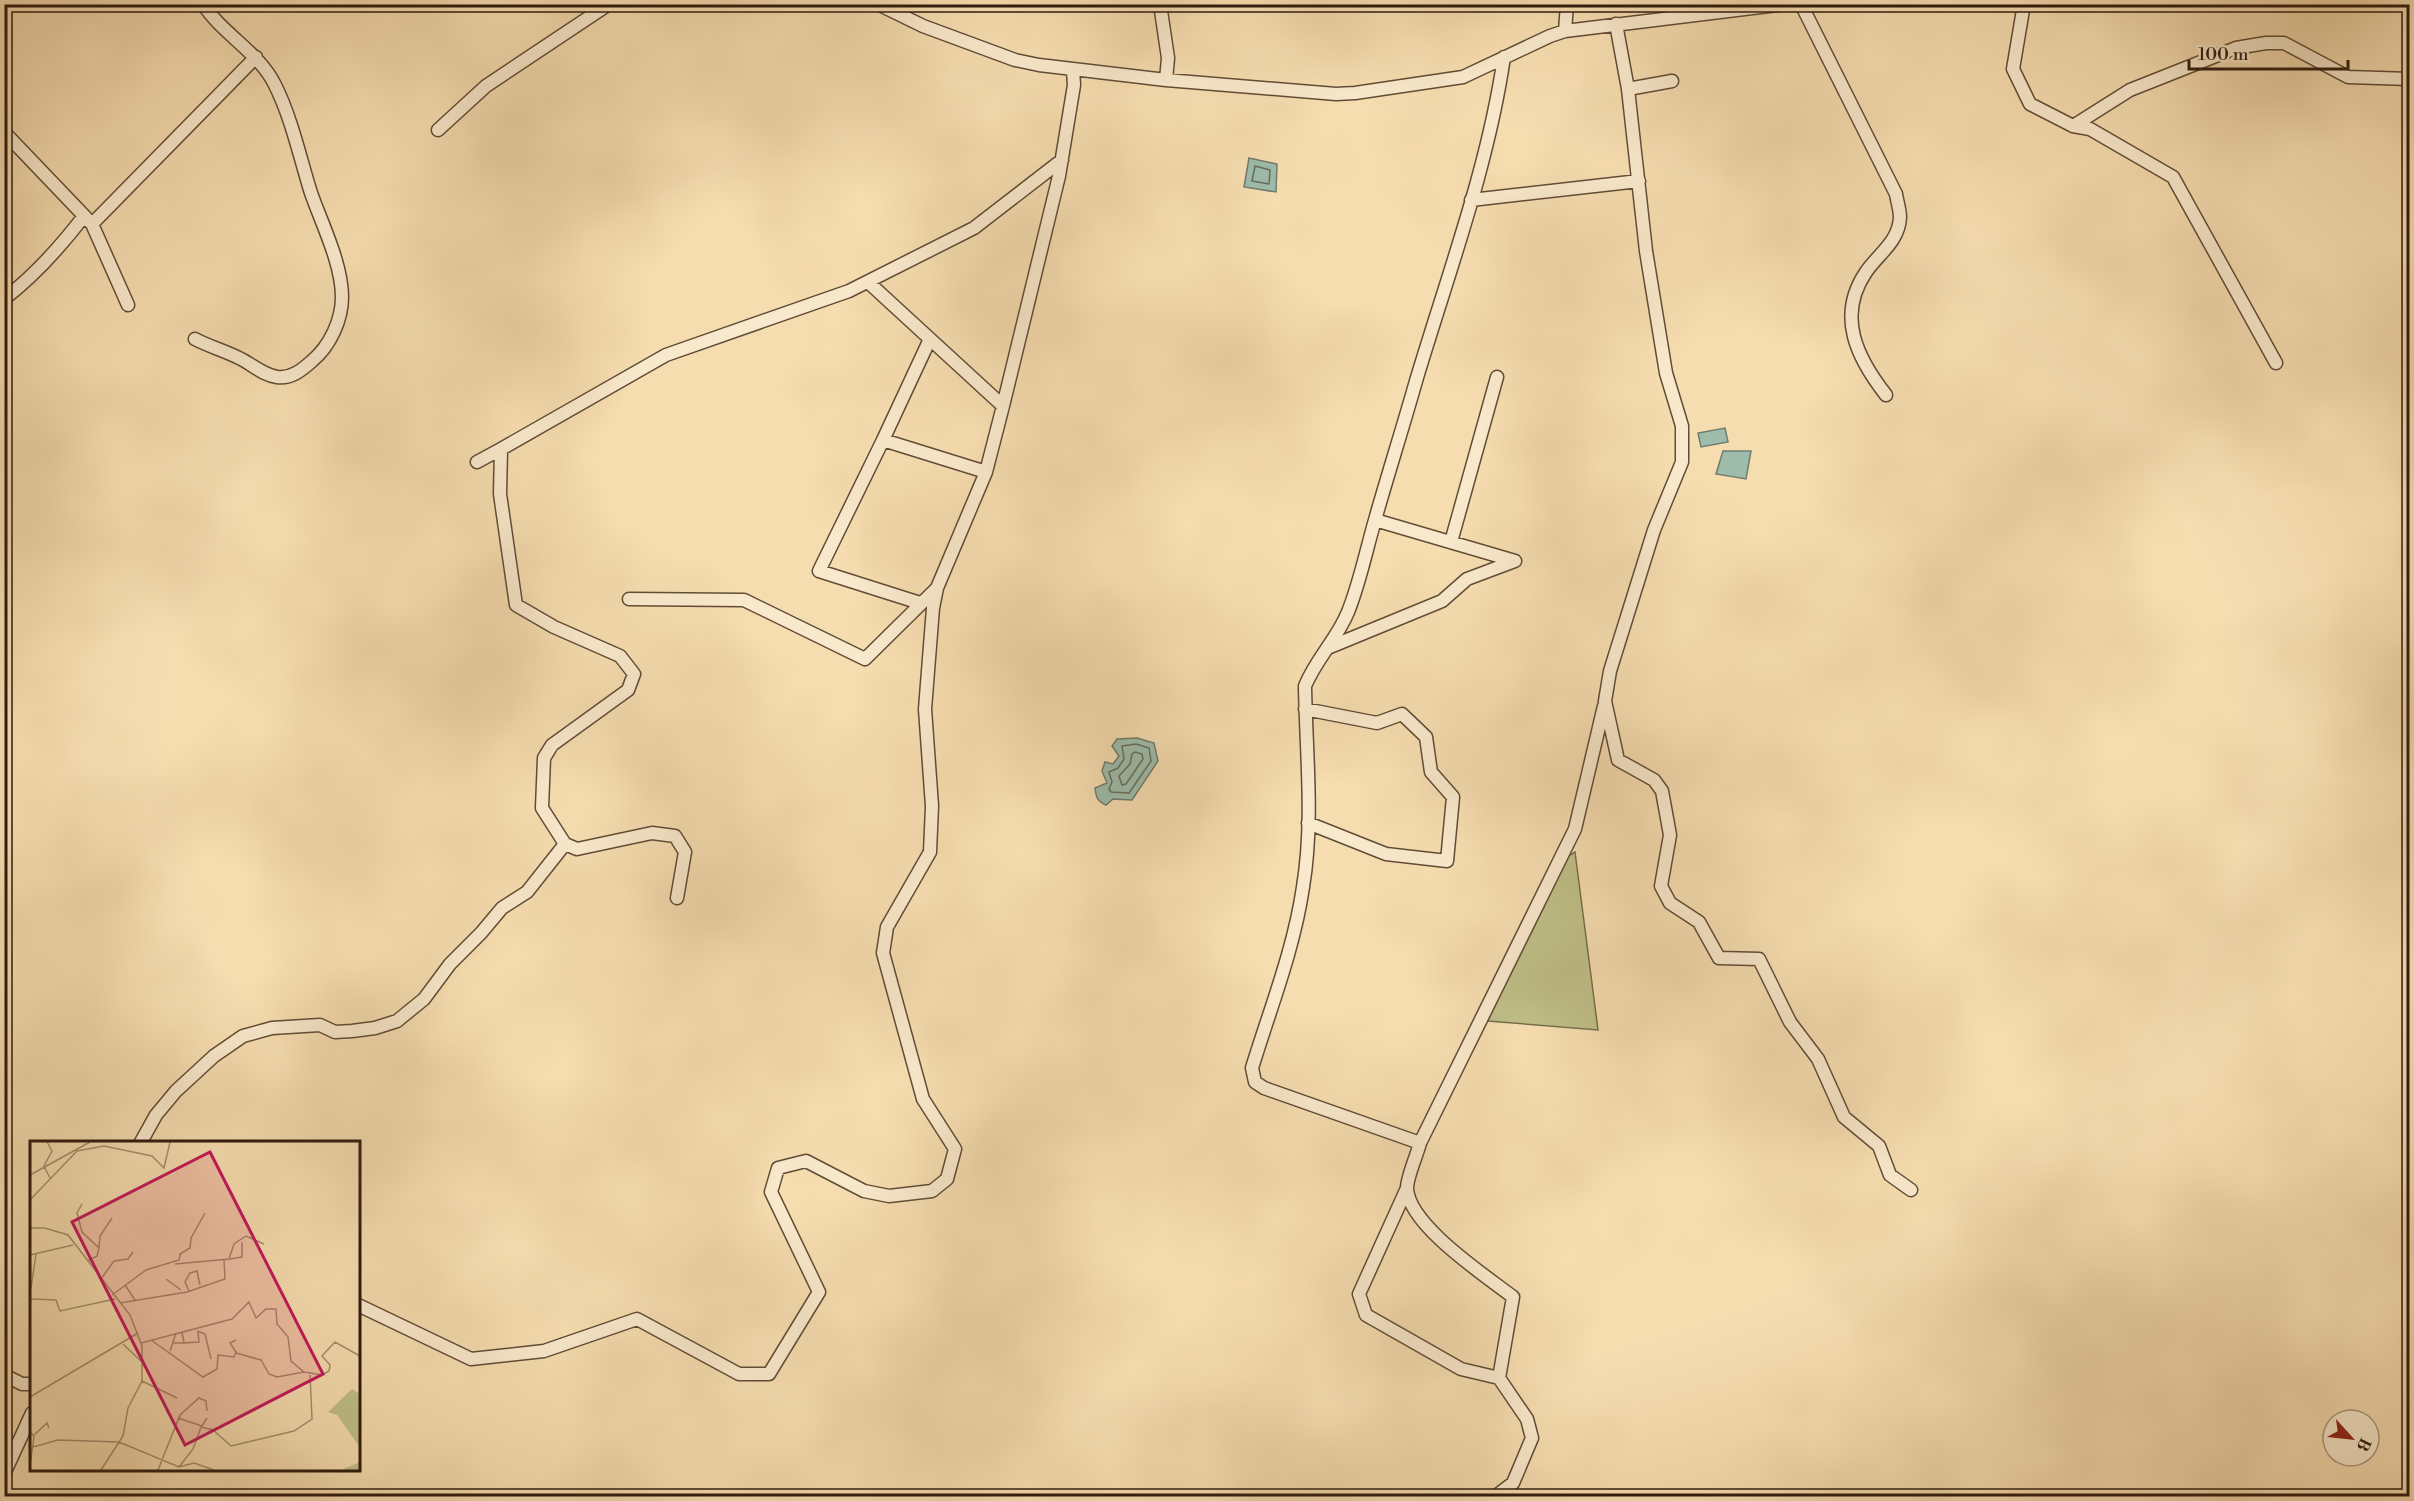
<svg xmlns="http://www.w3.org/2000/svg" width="2414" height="1501" viewBox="0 0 2414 1501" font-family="'Libre Bodoni',serif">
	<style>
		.green { fill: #c0c089; stroke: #786e4c; stroke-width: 1.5 }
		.water { fill: #9dbcab; stroke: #717c6c; stroke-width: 1.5 }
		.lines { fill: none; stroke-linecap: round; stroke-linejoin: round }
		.shore { stroke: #666c5c; stroke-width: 1.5 }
		.minor-casing { stroke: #614c36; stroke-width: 15 }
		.minor { stroke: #f9e9cc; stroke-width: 12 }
		.inset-road { fill: none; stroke: #a68f6f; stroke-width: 1.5 }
		.view { fill: #c2185b; fill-opacity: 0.15; stroke: #c2185b; stroke-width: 3 }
		.inset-edge { fill: none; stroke: #2f1b0e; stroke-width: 3 }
	</style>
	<rect width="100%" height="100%" fill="#f6ddb0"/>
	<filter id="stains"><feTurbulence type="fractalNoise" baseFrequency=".00333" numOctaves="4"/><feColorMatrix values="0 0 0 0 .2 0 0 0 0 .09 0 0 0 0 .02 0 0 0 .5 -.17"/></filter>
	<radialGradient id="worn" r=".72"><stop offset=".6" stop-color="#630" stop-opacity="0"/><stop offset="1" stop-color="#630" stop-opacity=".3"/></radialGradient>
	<path class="green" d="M 1575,852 L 1598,1030 L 1488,1021 L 1496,993 L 1565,858 Z"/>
	<path class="water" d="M 1249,158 L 1277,164 L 1276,192 L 1244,187 Z
		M 1725,428 L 1728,442 L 1701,447 L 1698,433 Z
		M 1723,451 L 1751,451 L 1746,479 L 1716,474 Z
		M 1137,738 L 1154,743 L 1158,761 L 1132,800 L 1113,799 L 1106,805 C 1097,801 1096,797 1095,788 L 1107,783 L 1102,771 L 1105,762 L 1113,764 L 1119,756 L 1112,746 L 1117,739 Z"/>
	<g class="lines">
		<path class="shore" d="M 1255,166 L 1270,170 L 1269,184 L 1252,181 Z
			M 1136,744 L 1149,748 L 1151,761 L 1129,793 L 1111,792 L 1109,789 L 1112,782 L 1109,772 L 1118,768 L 1124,759 L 1122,746 Z
			M 1135,752 L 1142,754 L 1143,759 L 1126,784 L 1122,785 L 1119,776 L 1130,764 L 1132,754 Z"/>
		<defs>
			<path id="minor" d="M 878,4 L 923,26 L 1015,60 L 1039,65 L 1166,80 L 1336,94 L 1355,93 L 1463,77 L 1550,36 L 1565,31 L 1786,4
				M 1160,4 L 1168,58 L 1166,80
				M 1801,4 L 1896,194 C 1897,201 1900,210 1900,217 C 1899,242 1878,254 1866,272 C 1836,316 1857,358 1886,395
				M 2024,4 L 2013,69 L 2030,104 L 2073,126 L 2130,90 L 2236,48 L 2266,43 L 2284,43 L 2348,77 L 2410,79
				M 1616,24 L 1628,89 L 1646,251 L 1666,373 L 1682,426 L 1682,462 L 1654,530 L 1610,671 L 1605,701 L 1618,760 L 1654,780 L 1662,791 L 1670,835 L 1661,886 L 1670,903 L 1699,922 L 1719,958 L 1759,959 L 1790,1022 L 1818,1059 L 1844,1117 L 1879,1146 L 1890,1175 L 1911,1190
				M 1565,31 L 1567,4
				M 1628,89 L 1672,81
				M 2073,126 L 2090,129 L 2173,177 L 2276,363
				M 438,130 L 486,86 L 609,4
				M 4,132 L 92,224
				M 1471,200 L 1639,181
				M 868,282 L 1003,406
				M 4,299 C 34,276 61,246 84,216
				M 128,305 L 92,224 L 256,57
				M 195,339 C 210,347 226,351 241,359 C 253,365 263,375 277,377 C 291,379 302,370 312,361 C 330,346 342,320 342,297 C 342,264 322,224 311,193 C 300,158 292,119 275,85 C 259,52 223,35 203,4
				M 930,339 L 883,440 L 986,472
				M 883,440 L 819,571 L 920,603
				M 477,462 L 501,449
				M 1375,520 L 1515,561
				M 1451,542 L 1497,377
				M 629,599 L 744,600 L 865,659 L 937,588
				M 1330,647 L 1442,601 L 1467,579 L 1515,561
				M 1305,709 L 1377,723 L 1402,714 L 1426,737 L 1431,772 L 1453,797 L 1447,861 L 1386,854 L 1308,823
				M 677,898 L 685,852 L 675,836 L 652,833 L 577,849 L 565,844 L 542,808 L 544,758 L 552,745 L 628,690 L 634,674 L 620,656 L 554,627 L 516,605 L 500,494 L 501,449 L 666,355 L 849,291 L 974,228 L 1062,160
				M 141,1142 L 156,1115 L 176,1091 L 214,1056 L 243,1036 L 272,1028 L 320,1025 L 335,1032 L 352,1031 L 375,1028 L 397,1021 L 424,999 L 450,964 L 481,933 L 502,908 L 527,892 L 565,844
				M 1420,1143 L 1264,1088 L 1255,1082 L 1252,1068 C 1270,1009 1294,949 1303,887 C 1314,821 1306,752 1305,686 C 1316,659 1337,639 1348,612 C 1360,582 1366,551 1375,520 C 1388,474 1403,427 1416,381 C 1448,274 1488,167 1504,57
				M 1407,1188 L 1359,1294 L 1366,1315 L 1461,1369 L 1499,1378
				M 358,1305 L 471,1359 L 544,1351 L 637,1319 L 739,1374 L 769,1374 L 819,1292 L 771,1192 L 778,1168 L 806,1161 L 864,1191 L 889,1196 L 932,1191 L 947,1179 L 955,1149 L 923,1099 L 883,953 L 887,927 L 930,852 L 932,806 L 925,709 L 933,608 L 937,588 L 986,472 L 1003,406 L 1059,176 L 1074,85 L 1073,70
				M 4,1375 L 22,1384 L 32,1384
				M 4,1474 L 32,1413
				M 1496,1496 L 1513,1483 L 1532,1438 L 1527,1419 L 1499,1378 L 1513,1297 C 1486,1276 1408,1225 1407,1188 C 1407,1177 1417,1155 1420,1143 L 1575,829 L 1604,706"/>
		</defs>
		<use href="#minor" class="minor-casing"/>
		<use href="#minor" class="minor"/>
	</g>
	<g transform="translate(30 1141)">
		<rect width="330" height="330" fill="#f6ddb0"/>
		<path d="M 322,248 L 330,253 L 330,329 L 311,329 L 330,321 L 329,305 L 307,274 L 298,271 Z" fill="#c0c089"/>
		<path class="inset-road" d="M 17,1 L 22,10 L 14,25 L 20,37M 0,34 L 60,1M 0,59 L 47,10 L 74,5 L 122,15 L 134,27 L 140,1M 52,63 L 47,72 L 52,91 L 69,107 L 67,115 L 57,120M 0,87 L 15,87 L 38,94 L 100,174 L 112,205 L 112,240 L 98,267 L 93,295 L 71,329M 69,107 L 70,95 L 82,77M 0,114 L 43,104M 200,118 L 212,116 L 212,101M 145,123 L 199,118 L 204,103 L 216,95 L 234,103M 71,138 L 84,120 L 98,118 L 103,111M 136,138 L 151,149M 95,144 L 105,159M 1,147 L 6,113M 159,150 L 155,141 L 160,132 L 167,130 L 170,144M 82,154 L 116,129 L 149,119 L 150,113 L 160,107 L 161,97 L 175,72M 0,158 L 26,159 L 30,170 L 85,158M 90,162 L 157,151 L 195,138 L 194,119M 167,190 L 175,193 L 181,218M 121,199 L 173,236 L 187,228 L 188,214 L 204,216 L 206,211 L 200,202 L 206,199M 111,202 L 202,178 L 219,161 L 226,177 L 236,168 L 246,168 L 247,183 L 258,196 L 261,220 L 274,231 L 292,234 L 299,230 L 300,224 L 292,215 L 305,201 L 330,215M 143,202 L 154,202 L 152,191M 154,202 L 169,201 L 168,191M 93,203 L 114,223M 140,210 L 146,192M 206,212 L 231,219 L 239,233 L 247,236 L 274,231M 112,240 L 147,257M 0,256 L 108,192M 148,277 L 172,285 L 177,277M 171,286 L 183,289 L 201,305 L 264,290 L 282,278 L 280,234M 0,290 L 4,296 L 0,324M 4,294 L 17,282 L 19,287M 3,306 L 28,299 L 89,301 L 149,326 L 164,322 L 184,329M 149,326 L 163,308 L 171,286M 128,329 L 150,274 L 169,257 L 176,260 L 177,270"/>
		<path class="view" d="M 180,11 L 293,233 L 155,304 L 42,81 Z"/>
		<rect width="330" height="330" class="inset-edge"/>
	</g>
	<rect width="2414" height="1501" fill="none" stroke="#f6ddb0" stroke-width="24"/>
	<rect x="6" y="6" width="2402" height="1489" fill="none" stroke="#2f1b0e" stroke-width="3"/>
	<rect x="12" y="12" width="2390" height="1477" fill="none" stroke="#2f1b0e" stroke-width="1.5"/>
	<g transform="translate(2351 1438) rotate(117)"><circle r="28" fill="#f9e9cc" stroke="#a89780" stroke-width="1.5"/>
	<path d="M0-4.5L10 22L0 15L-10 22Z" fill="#8f2418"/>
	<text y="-9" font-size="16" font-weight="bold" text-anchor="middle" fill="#2f1b0e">B</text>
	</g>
	<path d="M2189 60v9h159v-9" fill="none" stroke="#2f1b0e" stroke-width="3"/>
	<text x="2198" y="60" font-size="18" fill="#2f1b0e" stroke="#f9e9cc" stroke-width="4.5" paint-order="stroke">100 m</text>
	<rect width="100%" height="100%" filter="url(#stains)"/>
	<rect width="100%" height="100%" fill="url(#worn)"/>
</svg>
